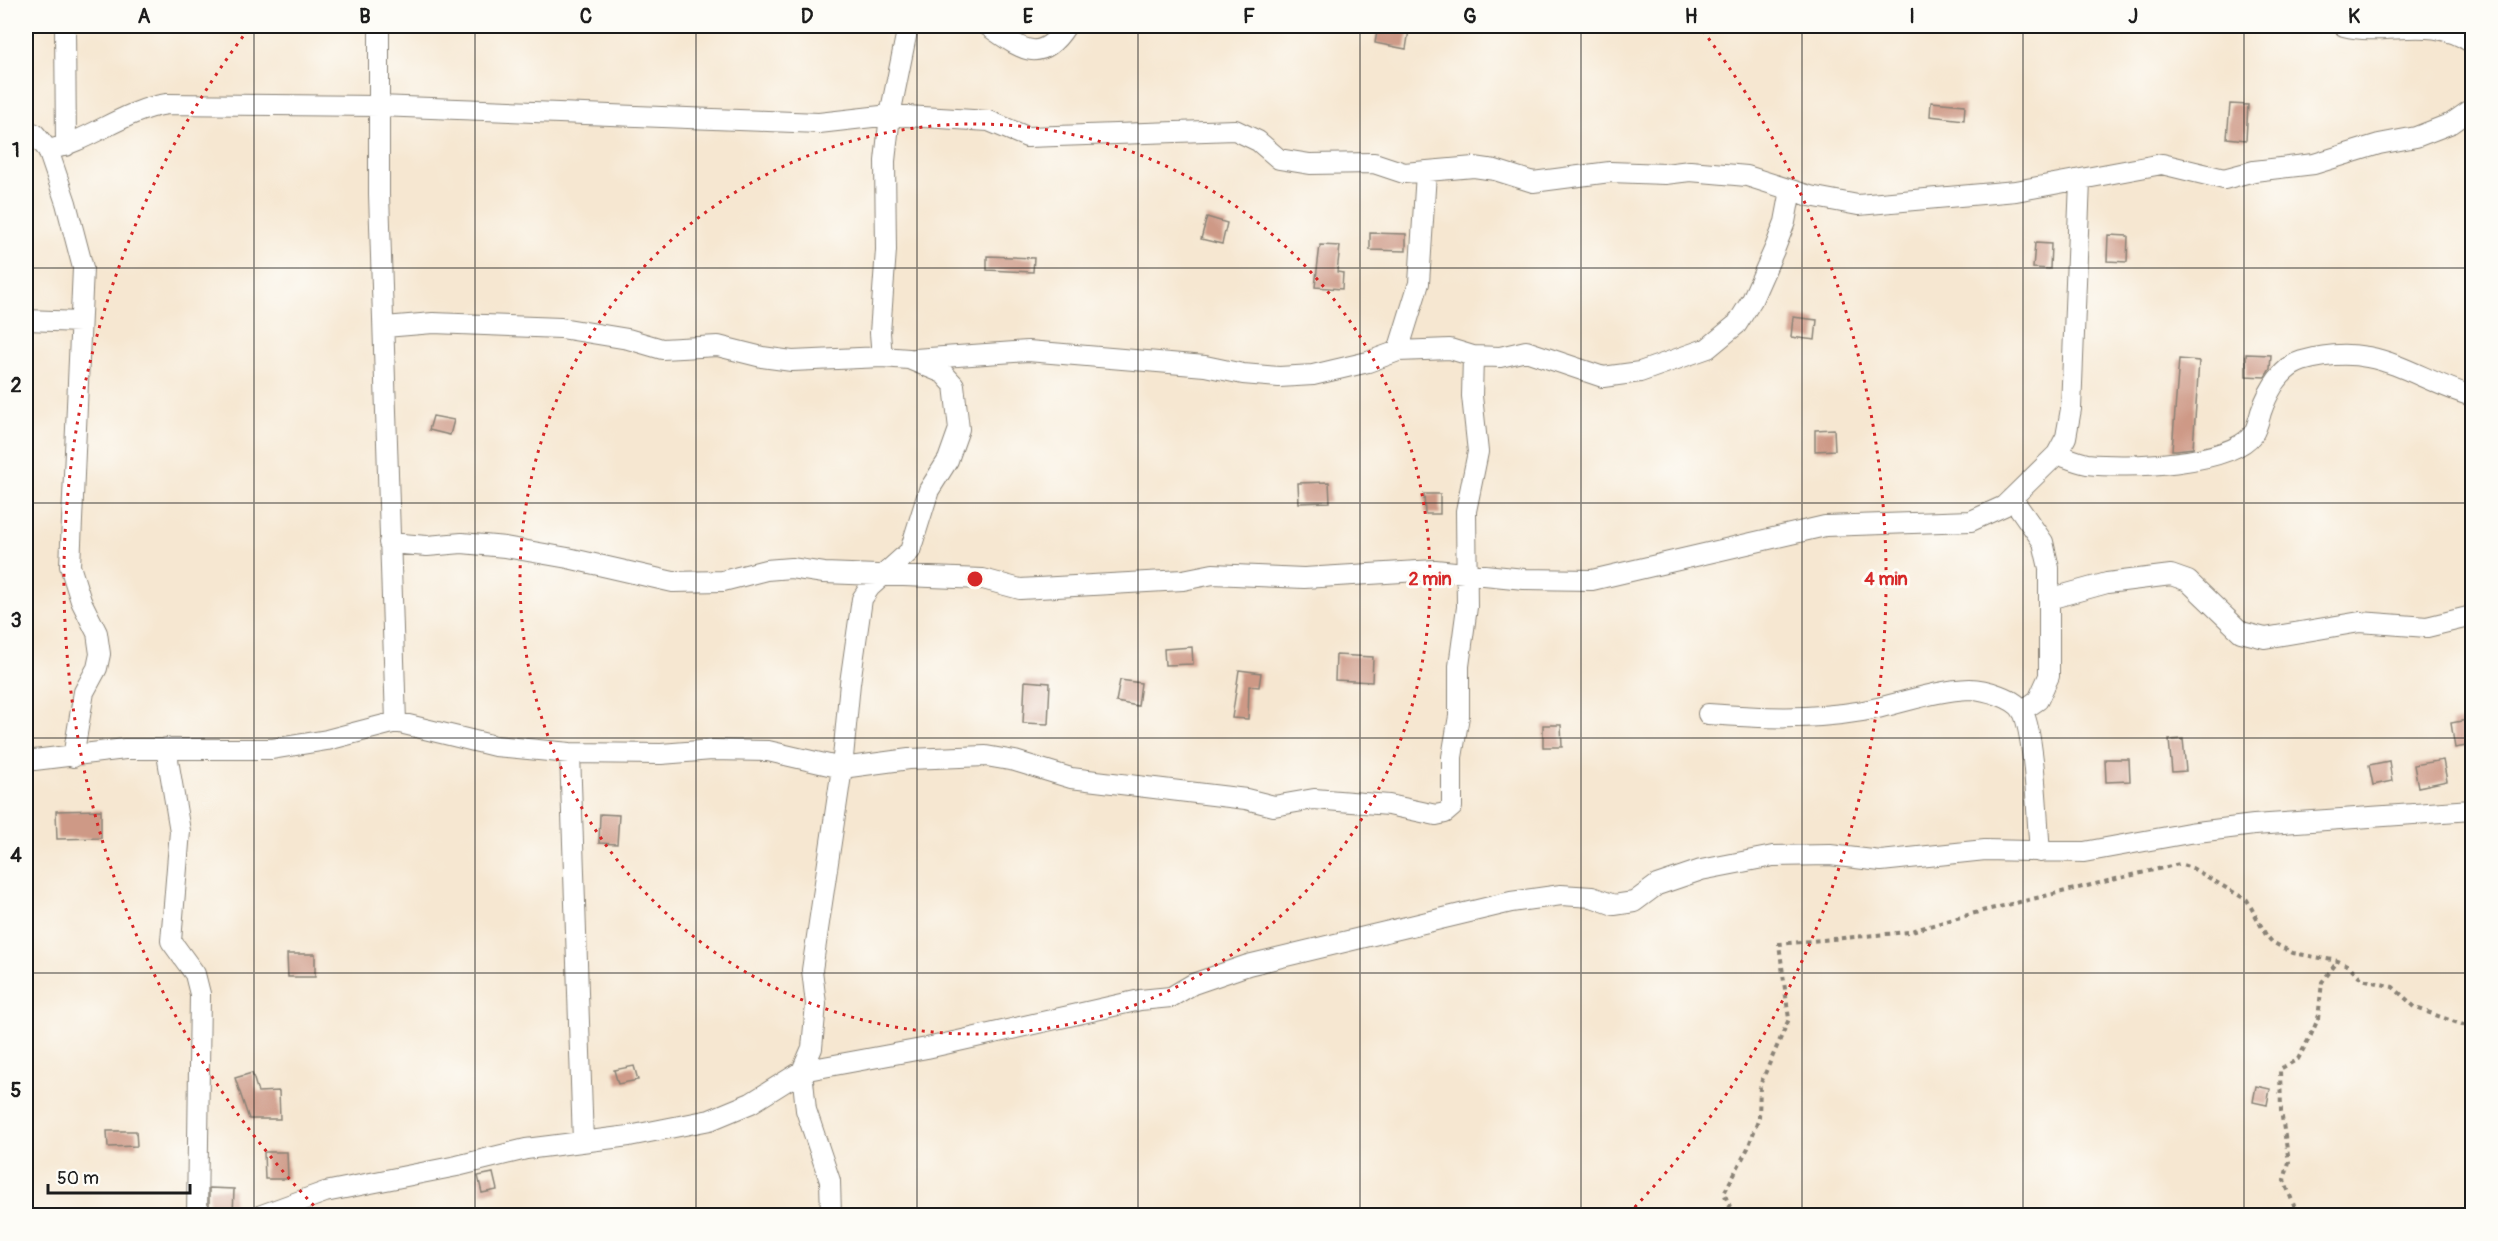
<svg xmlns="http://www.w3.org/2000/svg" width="2498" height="1241" viewBox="0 0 2498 1241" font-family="Pangolin,sans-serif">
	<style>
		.building { fill: #ce9986 }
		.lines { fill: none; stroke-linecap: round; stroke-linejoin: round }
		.minor-casing { stroke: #898276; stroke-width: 22 }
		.path { stroke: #898276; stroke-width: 4; stroke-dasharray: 4.5 4.5; stroke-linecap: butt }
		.minor { stroke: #fff; stroke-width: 20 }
		.grid { fill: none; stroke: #1c1c1c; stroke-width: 1.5; stroke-opacity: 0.55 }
		.ring { fill: none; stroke: #d62828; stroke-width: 3; stroke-dasharray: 3 6 }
		.centre { fill: #d62828; stroke: #fdfcf7; stroke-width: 3 }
		.ring-label { font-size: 18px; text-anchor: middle; font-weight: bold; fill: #d62828; stroke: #fdfcf7; stroke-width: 6; stroke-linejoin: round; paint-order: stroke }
		.neatline { fill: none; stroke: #1c1c1c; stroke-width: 2 }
		.grid-label { font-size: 20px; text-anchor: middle; font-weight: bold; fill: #1c1c1c }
	</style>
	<rect width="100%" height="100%" fill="#fdfcf7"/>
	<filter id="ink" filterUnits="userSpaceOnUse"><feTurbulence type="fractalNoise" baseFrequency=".0167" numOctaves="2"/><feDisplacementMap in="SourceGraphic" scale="12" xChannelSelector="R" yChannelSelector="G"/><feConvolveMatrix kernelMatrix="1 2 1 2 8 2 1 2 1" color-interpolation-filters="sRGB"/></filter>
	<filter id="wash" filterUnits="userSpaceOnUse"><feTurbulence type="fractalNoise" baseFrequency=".008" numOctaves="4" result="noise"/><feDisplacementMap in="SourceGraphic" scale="24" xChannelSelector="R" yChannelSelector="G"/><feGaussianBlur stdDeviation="1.35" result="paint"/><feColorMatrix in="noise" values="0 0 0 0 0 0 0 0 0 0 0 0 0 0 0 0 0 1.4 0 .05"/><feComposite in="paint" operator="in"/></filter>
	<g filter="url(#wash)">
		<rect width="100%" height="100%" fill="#f6e7d1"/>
		<g id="blocks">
			<path class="building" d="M 1378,26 L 1403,26 L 1402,29 L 1409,30 L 1406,49 L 1375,43 Z
				M 1931,102 L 1965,105 L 1964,120 L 1930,116 Z
				M 2230,104 L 2248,105 L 2246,140 L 2227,138 Z
				M 1207,217 L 1227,223 L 1222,244 L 1201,239 Z
				M 1370,233 L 1406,234 L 1406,251 L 1370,250 Z
				M 2108,235 L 2128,236 L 2127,262 L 2107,261 Z
				M 2035,243 L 2051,244 L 2050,269 L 2033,268 Z
				M 1320,245 L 1340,246 L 1337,272 L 1343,273 L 1342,289 L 1315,287 Z
				M 987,256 L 1034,258 L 1033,272 L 987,270 Z
				M 1793,317 L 1817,320 L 1815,340 L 1791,337 Z
				M 2246,354 L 2271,355 L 2270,369 L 2265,377 L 2246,376 Z
				M 2179,359 L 2199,361 L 2193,448 L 2176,450 L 2172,450 Z
				M 433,416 L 454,420 L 450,435 L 429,430 Z
				M 1834,429 L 1835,450 L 1815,451 L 1815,430 Z
				M 1329,482 L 1330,502 L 1299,503 L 1298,483 Z
				M 1424,494 L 1440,494 L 1440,514 L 1425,514 Z
				M 1192,647 L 1193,664 L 1165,665 L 1164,649 Z
				M 1336,655 L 1373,657 L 1372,682 L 1335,680 Z
				M 1239,670 L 1261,673 L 1259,687 L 1249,686 L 1248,719 L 1232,718 Z
				M 1120,680 L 1141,683 L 1138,706 L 1116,702 Z
				M 1025,681 L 1050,683 L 1048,724 L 1023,723 Z
				M 2472,719 L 2472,745 L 2455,748 L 2451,723 Z
				M 1543,725 L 1561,725 L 1562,747 L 1543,747 Z
				M 2183,739 L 2186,771 L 2172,772 L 2169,740 Z
				M 2105,759 L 2129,759 L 2130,781 L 2106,782 Z
				M 2443,760 L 2447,781 L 2418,787 L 2414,765 Z
				M 2389,761 L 2392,781 L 2373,785 L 2369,765 Z
				M 101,810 L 101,838 L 57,839 L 56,811 Z
				M 600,814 L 619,815 L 617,844 L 599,843 Z
				M 287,954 L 315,954 L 315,977 L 288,977 Z
				M 634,1066 L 638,1080 L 618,1084 L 614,1070 Z
				M 252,1073 L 258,1092 L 279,1091 L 280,1119 L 249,1119 L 235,1078 Z
				M 2256,1086 L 2270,1089 L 2267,1105 L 2253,1102 Z
				M 107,1131 L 136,1131 L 137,1146 L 108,1147 Z
				M 264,1152 L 287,1152 L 288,1179 L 265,1179 Z
				M 493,1173 L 497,1190 L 482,1193 L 478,1176 Z
				M 209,1188 L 234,1189 L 233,1215 L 209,1215 Z"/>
		</g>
	</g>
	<g filter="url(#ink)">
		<use href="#blocks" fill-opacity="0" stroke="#898276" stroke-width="1.5"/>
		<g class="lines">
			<defs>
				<path id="minor" d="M 65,26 L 66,146
					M 379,26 L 379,194 L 396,722
					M 988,26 C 1020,48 1040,67 1066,26
					M 2344,26 C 2388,37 2431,14 2472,43
					M 26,130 L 35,134 L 48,150 L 66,203 L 83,268 L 70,566 L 81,601 L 97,633 L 100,654 L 97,668 L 84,692 L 73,757
					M 48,150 C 90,141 124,110 167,104 L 378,106 L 819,123 L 890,115 L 989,121 L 1027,137 L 1235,130 L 1258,141 L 1279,159 L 1310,164 L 1374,163 L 1404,173 L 1474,167 L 1495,170 L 1533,182 L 1610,172 L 1665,174 L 1690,171 L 1747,176 L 1810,196 L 1858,205 L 2016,191 L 2162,164 L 2224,179 L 2254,171 L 2314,164 L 2379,144 L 2416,137 L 2452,123 L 2472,109
					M 26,320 L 80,322
					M 385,327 L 433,323 L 561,328 L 628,339 L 662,349 L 718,346 L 762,357 L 792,361 L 882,357
					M 1398,351 L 1419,283 L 1426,173
					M 915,359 L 1028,351 L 1205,366 L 1243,374 L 1279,377 L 1313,375 L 1368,362 L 1398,351 L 1450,349 L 1473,356 L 1500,357 L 1526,351 L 1603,377 L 1640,372 L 1708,348 L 1737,324 L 1752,300 L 1775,248 L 1785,222 L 1791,190
					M 2057,454 C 2066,457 2077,462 2087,464 C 2126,468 2229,466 2253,434 C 2257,428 2259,419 2261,412 C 2268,392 2280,368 2302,361 C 2376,340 2409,377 2472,396
					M 2012,498 L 2043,542 L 2049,568 L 2049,676 L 2038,700 L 2022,711
					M 389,543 L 427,546 L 462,543 L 505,547 L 568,558 L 673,582 L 723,581 L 766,570 L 791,568 L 824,573 L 983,579 L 1020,589 L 1183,580 L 1213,574 L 1304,578 L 1435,570 L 1524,579 L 1592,580 L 1825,526 L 1971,521 L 2004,506 L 2057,454 L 2066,437 L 2071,409 L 2080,181
					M 2049,599 L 2107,583 L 2171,575 L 2188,581 L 2241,632 L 2265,638 L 2360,622 L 2427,627 L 2472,616
					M 1708,714 C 1763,718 1809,720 1863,711 C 1898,705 1934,690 1970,689 C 1984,689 2016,698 2023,712 C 2035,738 2037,820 2040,852
					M 166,748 L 180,831 L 171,941 L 195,974 L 200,994 L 197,1216
					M 570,753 L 583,1142
					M 26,761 L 125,749 L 272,749 L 327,740 L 396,722 L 495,746 L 570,753 L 661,754 L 712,750 L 768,751 L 842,768 L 909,759 L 986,756 L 1015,761 L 1071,778 L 1246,799 L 1274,806 L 1314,799 L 1389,805 L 1436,815 L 1445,813 L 1452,807 L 1452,757 L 1459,716 L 1459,666 L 1467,607 L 1466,511 L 1478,452 L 1472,396 L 1473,356
					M 259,1216 L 325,1192 L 457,1166 L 526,1149 L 629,1136 L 710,1120 L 751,1103 L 802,1071 L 927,1048 L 1140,1000 L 1171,997 L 1193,984 L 1248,965 L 1511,902 L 1561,895 L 1592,897 L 1614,905 L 1634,902 L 1657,885 L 1701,870 L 1773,856 L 1830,855 L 1881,861 L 1985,850 L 2084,852 L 2189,833 L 2254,825 L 2472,810
					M 831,1216 L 830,1181 L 806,1110 L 802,1071 L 812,1048 L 816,1004 L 812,970 L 842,768 L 850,683 L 862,599 L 870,587 L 910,551 L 929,490 L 948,460 L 959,429 L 954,385 L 943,373 L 909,359 L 882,357 L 880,333 L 886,250 L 885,161 L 890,115 L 908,26"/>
			</defs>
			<use href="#minor" class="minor-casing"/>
			<path class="path" d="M 1734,1216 L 1724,1193 L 1748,1148 L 1759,1118 L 1760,1085 L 1789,1019 L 1779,944 L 1908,932 L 1982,911 L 2179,864 L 2192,868 L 2247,900 L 2266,935 L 2272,942 L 2293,953 L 2338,961 L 2349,966 L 2362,979 L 2393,987 L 2416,1008 L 2472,1028
				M 2298,1216 L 2284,1180 L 2289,1162 L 2281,1111 L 2280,1069 L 2298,1059 L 2311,1035 L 2318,1019 L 2322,982 L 2338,961"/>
			<use href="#minor" class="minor"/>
		</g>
	</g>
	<path class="grid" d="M 254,26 L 254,1216M 475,26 L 475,1216M 696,26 L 696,1216M 917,26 L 917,1216M 1138,26 L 1138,1216M 1360,26 L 1360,1216M 1581,26 L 1581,1216M 1802,26 L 1802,1216M 2023,26 L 2023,1216M 2244,26 L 2244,1216M 26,268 L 2472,268M 26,503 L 2472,503M 26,738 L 2472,738M 26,973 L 2472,973"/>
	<g class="ring">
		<circle cx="975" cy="579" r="455"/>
		<path d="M320 1212A911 911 0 0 1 247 31M1703 31A911 911 0 0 1 1630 1212"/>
	</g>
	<circle cx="975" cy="579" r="9" class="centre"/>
	<g class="ring-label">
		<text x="1430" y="585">2 min</text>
		<text x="1886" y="585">4 min</text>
	</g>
	<rect width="2498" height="1241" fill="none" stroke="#fdfcf7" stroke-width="66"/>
	<path d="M48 1184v9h142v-9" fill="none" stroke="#1c1c1c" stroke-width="3"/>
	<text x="57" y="1184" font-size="18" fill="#1c1c1c" stroke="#fdfcf7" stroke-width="4.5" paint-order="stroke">50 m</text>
	<rect x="33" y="33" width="2432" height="1175" class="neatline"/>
	<g class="grid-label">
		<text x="144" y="23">A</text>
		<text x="365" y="23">B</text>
		<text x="586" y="23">C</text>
		<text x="807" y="23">D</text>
		<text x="1028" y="23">E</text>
		<text x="1249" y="23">F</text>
		<text x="1470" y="23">G</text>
		<text x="1691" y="23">H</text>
		<text x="1912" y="23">I</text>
		<text x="2133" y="23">J</text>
		<text x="2354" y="23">K</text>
		<text x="16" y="157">1</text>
		<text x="16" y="392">2</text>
		<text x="16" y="627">3</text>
		<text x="16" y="862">4</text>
		<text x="16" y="1097">5</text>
	</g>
</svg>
